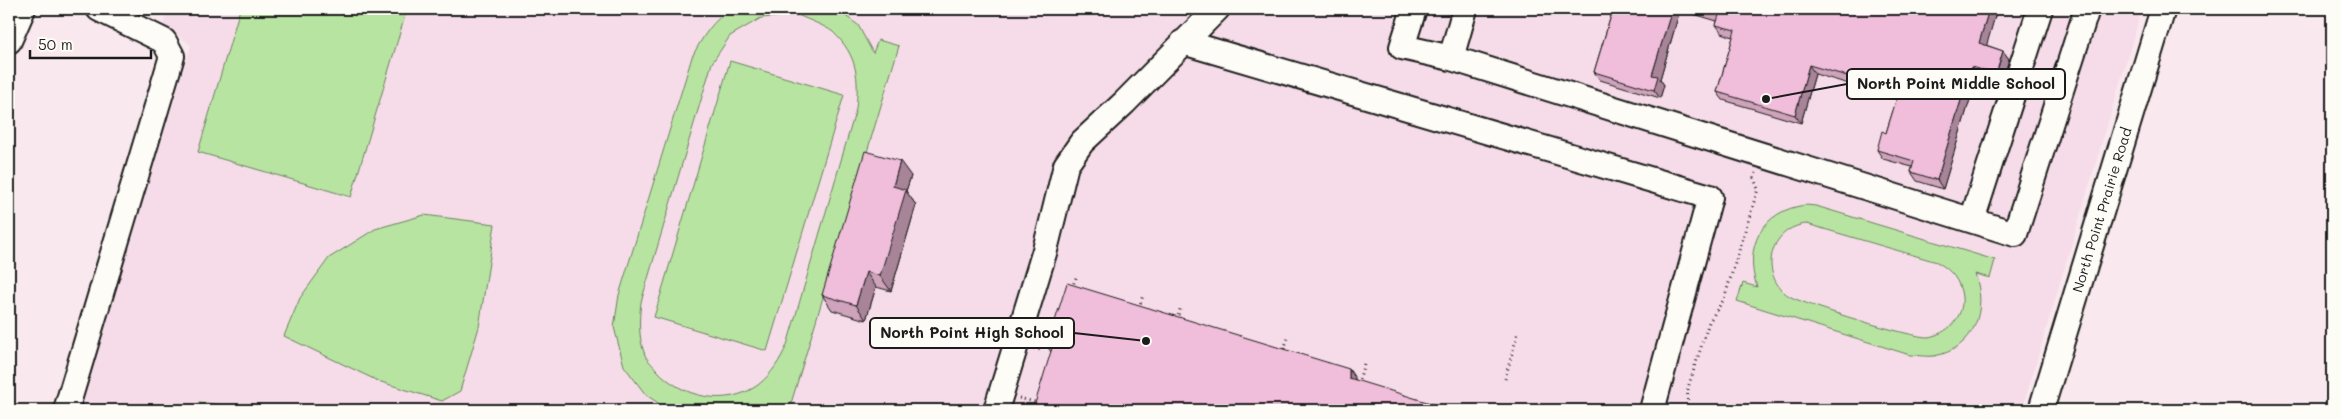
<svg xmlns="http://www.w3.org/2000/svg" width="2341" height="419" viewBox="0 0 2341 419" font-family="Mali,sans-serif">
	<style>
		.built { fill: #f6dce8 }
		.green { fill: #b8e4a2; stroke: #6a805f; fill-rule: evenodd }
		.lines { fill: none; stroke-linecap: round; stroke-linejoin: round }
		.minor-casing { stroke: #1c1c1c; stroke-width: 28 }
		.path { stroke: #1c1c1c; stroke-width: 3; stroke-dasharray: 1 4; stroke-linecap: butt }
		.minor { stroke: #fdfcf7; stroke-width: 24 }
		.wall { fill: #cea3bb; stroke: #1c1c1c }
		.shaded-wall { fill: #a88499; stroke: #1c1c1c }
		.building { fill: #f0bdda; stroke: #1c1c1c }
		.labels { text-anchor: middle; stroke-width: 4; stroke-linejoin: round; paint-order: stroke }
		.street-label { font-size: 14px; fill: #1c1c1c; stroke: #fdfcf7 }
		.leader { fill: none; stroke: #1c1c1c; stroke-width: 2 }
		.callout-dot { fill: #1c1c1c; stroke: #fdfcf7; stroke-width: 2 }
		.callout { fill: #fdfcf7; stroke: #1c1c1c; stroke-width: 2 }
		.callout-label { font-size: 15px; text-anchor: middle; font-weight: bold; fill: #1c1c1c }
	</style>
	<rect width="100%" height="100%" fill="#f9e9ee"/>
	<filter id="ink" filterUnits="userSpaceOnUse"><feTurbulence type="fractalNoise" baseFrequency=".02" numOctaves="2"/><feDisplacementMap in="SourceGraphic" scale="10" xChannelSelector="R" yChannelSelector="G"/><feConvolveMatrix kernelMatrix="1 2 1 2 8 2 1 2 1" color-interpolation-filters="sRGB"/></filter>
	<g filter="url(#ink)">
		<path class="built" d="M 168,9 L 2142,9 L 2022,410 L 79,410 L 191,45 L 163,25 Z"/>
		<path class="green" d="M 240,9 L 407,9 L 351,197 L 198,152 Z
			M 732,9 L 836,9 L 858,25 L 873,53 L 878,40 L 899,46 L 789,410 L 766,410 L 767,404 L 758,410 L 669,410 L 646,395 L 624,366 L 614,327 L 619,295 L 692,57 C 702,38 713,19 732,9 ZM 798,15 C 808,20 824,25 833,32 C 858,56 859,78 856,109 L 787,345 C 780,360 772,374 758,385 C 726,408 681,397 657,370 C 653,365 647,360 645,355 C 638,337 639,320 641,302 L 712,63 L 730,36 L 761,18 Z
			M 730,61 L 844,95 L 767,351 L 654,317 Z
			M 1806,205 L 1816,206 L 1995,260 L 1990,278 L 1975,274 C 1988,309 1975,349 1934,356 C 1926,357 1918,355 1910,355 L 1737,301 L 1743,283 L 1757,287 C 1743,247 1762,210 1806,205 ZM 1807,224 L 1937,262 C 1951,270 1960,280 1962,297 C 1964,318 1947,334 1928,337 C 1913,338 1805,305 1789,296 C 1758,275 1769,227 1807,224 Z
			M 424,215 L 495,224 L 479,327 L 460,391 L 442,401 L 378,381 L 284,336 L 300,298 L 329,258 L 375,229 Z
			M 199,402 L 258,410 L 192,410 Z"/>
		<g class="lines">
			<defs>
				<path id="minor" d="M 1414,9 L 1402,47 L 1451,58 L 2015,234 L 2087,9
					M 9,41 L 23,9
					M 1183,42 L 1710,197 L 1652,410
					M 1451,58 L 1465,9
					M 1972,220 L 2040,9
					M 66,410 L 172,56 L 164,41 L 99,9
					M 996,410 L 1045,250 L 1066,165 L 1082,142 L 1124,103 L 1217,9
					M 2041,410 L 2163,9"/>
			</defs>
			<use href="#minor" class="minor-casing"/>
			<path class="path" d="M 1072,288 L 1077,275
				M 1139,308 L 1143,295
				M 1177,320 L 1181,306
				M 1034,348 L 1043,351
				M 1284,349 L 1288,338
				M 1505,379 L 1518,332
				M 1358,384 L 1365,360
				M 1019,398 L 1038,403
				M 1496,410 L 1499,401
				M 1687,410 L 1688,388 L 1709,322 L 1724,299 L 1758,189 L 1754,178 L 1756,173"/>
			<use href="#minor" class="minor"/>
		</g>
		<path class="wall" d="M 1613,9 L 1997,9 L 1986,45 L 2003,51 L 2009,59 L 2002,83 L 1977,76 L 1943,189 L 1917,181 L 1911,172 L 1912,167 L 1883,159 L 1877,150 L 1886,133 L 1897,98 L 1815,74 L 1801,123 L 1723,100 L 1717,92 L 1733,37 L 1722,33 L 1716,25 L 1717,21 L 1680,10 L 1660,79 L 1664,85 L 1660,98 L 1600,80 L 1594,72 Z
			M 911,176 L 906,191 L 916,205 L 891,291 L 876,287 L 866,320 L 832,310 L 822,295 Z
			M 1047,346 L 1355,378 L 1355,380 L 1051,352 Z"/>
		<path class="shaded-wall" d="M 1672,9 L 1679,9 L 1680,10 L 1660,79 L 1664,85 L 1660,98 L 1654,90 L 1652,75 Z
			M 1989,9 L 1997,9 L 1985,51 L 1979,43 Z
			M 2003,51 L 2009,59 L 2002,83 L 1996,74 Z
			M 1809,65 L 1815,74 L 1801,123 L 1795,115 Z
			M 1971,67 L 1977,76 L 1943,189 L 1937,180 Z
			M 900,161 L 911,176 L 906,191 L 916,205 L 891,291 L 880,276 L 893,186 Z
			M 866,272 L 876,287 L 866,320 L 856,305 Z
			M 1349,369 L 1355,378 L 1355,386 L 1349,378 Z"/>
		<path class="building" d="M 1613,9 L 1672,9 L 1652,75 L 1658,76 L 1654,90 L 1594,72 Z
			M 1699,9 L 1989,9 L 1979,43 L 2003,51 L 1996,74 L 1971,67 L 1937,180 L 1911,172 L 1914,161 L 1877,150 L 1882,131 L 1886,133 L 1899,91 L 1809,65 L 1795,115 L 1717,92 L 1735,30 L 1716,25 L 1719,15 Z
			M 865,151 L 900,161 L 893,186 L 906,190 L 880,276 L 866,272 L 856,305 L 822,295 Z
			M 1067,283 L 1349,369 L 1349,378 L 1453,410 L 1033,410 L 1052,348 L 1047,346 Z"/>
	</g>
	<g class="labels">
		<g class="street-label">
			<text transform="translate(2102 210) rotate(-73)" y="5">North Point Prairie Road</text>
		</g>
	</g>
	<path class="leader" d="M1766 99L1847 84M1146 341L1074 333"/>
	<g class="callout-dot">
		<circle cx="1766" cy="99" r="5"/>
		<circle cx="1146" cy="341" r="5"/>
	</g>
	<g class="callout">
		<rect x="1847" y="69" width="218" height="30" rx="5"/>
		<rect x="870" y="318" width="204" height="30" rx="5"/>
	</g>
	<g class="callout-label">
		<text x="1956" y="89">North Point Middle School</text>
		<text x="972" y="338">North Point High School</text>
	</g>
	<rect width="2341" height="419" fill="none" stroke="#fdfcf7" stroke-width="30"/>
	<rect x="15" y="15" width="2311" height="389" fill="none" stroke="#1c1c1c" stroke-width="2" filter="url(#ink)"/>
	<path d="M30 50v8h121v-8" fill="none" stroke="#1c1c1c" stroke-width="2.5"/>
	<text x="38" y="50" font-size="15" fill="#1c1c1c" stroke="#fdfcf7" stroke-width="4" paint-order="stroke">50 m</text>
</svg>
